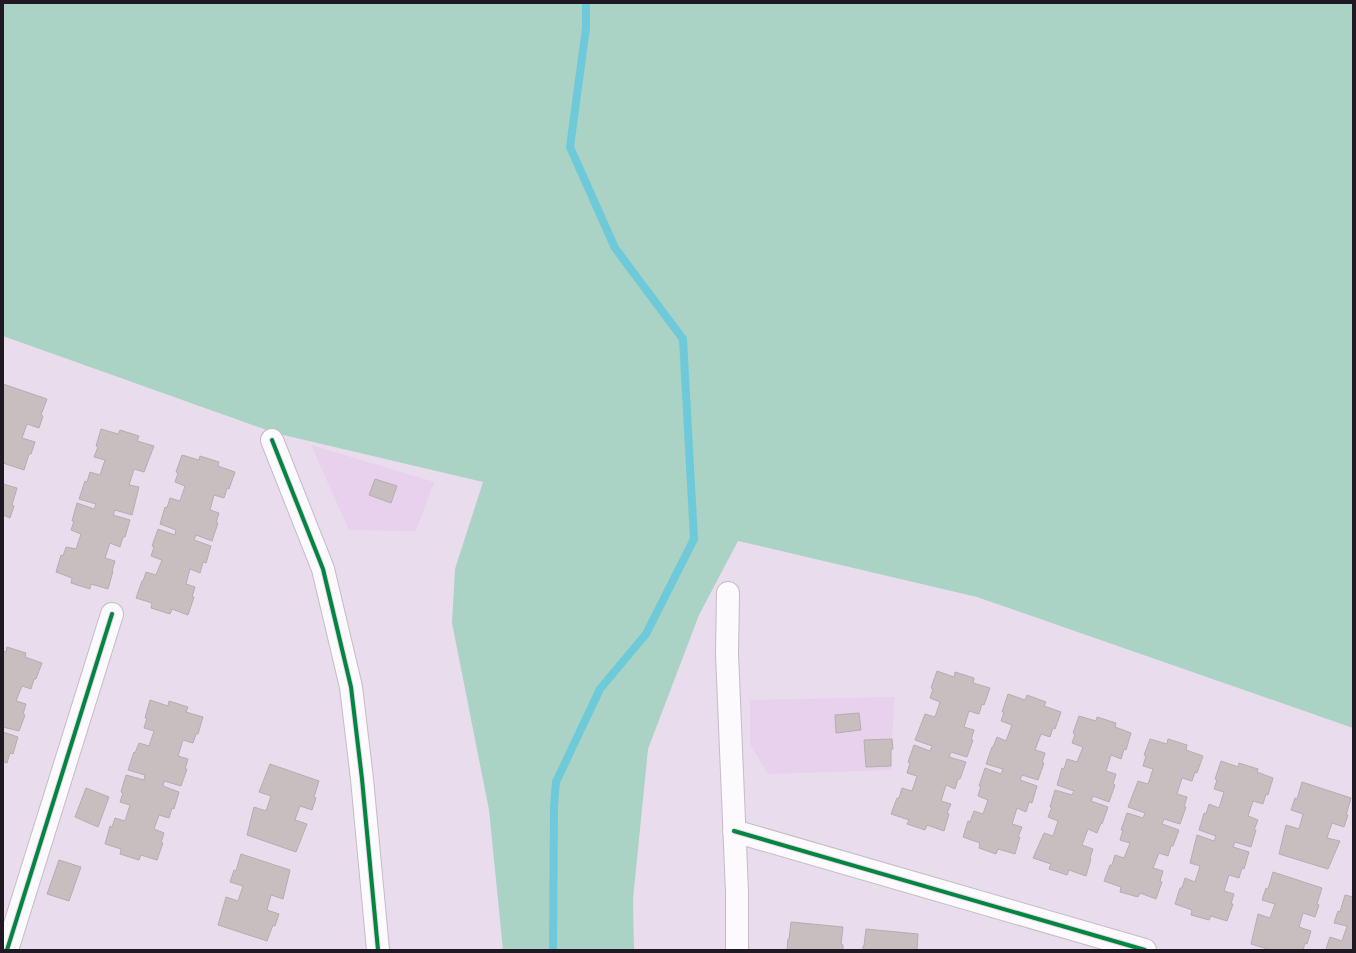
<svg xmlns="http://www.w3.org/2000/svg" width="1356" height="953" viewBox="0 0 1356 953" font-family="'Exo 2',sans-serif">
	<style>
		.built { fill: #e7d1ec }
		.green { fill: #abd3c5 }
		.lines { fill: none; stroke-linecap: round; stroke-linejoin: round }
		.stream { stroke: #6ecad9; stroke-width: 8 }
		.building { fill: #c8bebf; stroke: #b6adaf }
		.street-casing { stroke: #c5bbc8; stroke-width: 24 }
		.street { stroke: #fcfafc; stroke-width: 22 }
		.cycleway-casing { stroke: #edd5f3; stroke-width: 6 }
		.cycleway { stroke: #00873e; stroke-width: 4 }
	</style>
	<rect width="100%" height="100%" fill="#e9dcec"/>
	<path class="built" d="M 311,445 L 434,482 L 416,531 L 349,530 Z
		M 894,697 L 891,770 L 768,774 L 750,744 L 750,700 Z"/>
	<path class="green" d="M 3,3 L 1353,3 L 1353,728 L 977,597 L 738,541 L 699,615 L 648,749 L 633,899 L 634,950 L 503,950 L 489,810 L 452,623 L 455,569 L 483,482 L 275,433 L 3,336 Z"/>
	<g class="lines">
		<path class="stream" d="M 553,950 L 554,806 L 556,782 L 600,689 L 646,634 L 694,539 L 683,339 L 615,248 L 570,147 L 586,28 L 586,3"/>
	</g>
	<path class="building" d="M 3,384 L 47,399 L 41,415 L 43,416 L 39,428 L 27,424 L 22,438 L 35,442 L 31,454 L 29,454 L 24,470 L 3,463 Z
		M 101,429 L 118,434 L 120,430 L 139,436 L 137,441 L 154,446 L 144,472 L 134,469 L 129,485 L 139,487 L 132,515 L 115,510 L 113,515 L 130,520 L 125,537 L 123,537 L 120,547 L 110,543 L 105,558 L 115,561 L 112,571 L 113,571 L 108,589 L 91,584 L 90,589 L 71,583 L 72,578 L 56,572 L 61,555 L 63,556 L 66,547 L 76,549 L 81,534 L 71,530 L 74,521 L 72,521 L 77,503 L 94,509 L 96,504 L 79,499 L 85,481 L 87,482 L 90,472 L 100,475 L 105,460 L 94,457 L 98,447 L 96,446 Z
		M 182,455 L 199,460 L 200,456 L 219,462 L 218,466 L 235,472 L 229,489 L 227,488 L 224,498 L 214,495 L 210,510 L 219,513 L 216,523 L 218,523 L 212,541 L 196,535 L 194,540 L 211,546 L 206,563 L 203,562 L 200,573 L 190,569 L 186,584 L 195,587 L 192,597 L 194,597 L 188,615 L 172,609 L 170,614 L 151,608 L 152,603 L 136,598 L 142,581 L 143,581 L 146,572 L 156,575 L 162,560 L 151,556 L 154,547 L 152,546 L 158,529 L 175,535 L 176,530 L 160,524 L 165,507 L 167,508 L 170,498 L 180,501 L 185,486 L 175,482 L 178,473 L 176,472 Z
		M 375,479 L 397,486 L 391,503 L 369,495 Z
		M 3,484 L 17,488 L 12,505 L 14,506 L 10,518 L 3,515 Z
		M 7,647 L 26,653 L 25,657 L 42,663 L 36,679 L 34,679 L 31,689 L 22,686 L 16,701 L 26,704 L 23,714 L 25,715 L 19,731 L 3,727 L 3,651 L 6,652 Z
		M 937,671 L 954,677 L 955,672 L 974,678 L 973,683 L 990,688 L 984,705 L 982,704 L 979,714 L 969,711 L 964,727 L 974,730 L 971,740 L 973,740 L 967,757 L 951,752 L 949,757 L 966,762 L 960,779 L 958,779 L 955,789 L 946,785 L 941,801 L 951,804 L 947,813 L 949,814 L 944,831 L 927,825 L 925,830 L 907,824 L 909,820 L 891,814 L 897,798 L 899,798 L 902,788 L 912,791 L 917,776 L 907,773 L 910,763 L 908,762 L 914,745 L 930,751 L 932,746 L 915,740 L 925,714 L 935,717 L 940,702 L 930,698 L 933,689 L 931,688 Z
		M 1008,694 L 1025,700 L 1027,695 L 1046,702 L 1044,706 L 1061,712 L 1055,729 L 1053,728 L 1050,737 L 1041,734 L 1035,750 L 1045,753 L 1042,763 L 1044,763 L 1038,780 L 1022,775 L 1020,780 L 1037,786 L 1032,803 L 1029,802 L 1026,812 L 1017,808 L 1012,824 L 1022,827 L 1018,837 L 1020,837 L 1015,854 L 998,849 L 996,854 L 979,848 L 980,843 L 963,837 L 968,821 L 970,822 L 974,811 L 983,814 L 988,800 L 978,796 L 981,786 L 979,786 L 985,768 L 1001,774 L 1003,769 L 986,764 L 992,747 L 993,747 L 997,737 L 1006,741 L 1012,725 L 1001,721 L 1004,712 L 1002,712 Z
		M 150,700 L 168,706 L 169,701 L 188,707 L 186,712 L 203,717 L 198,734 L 196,734 L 193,743 L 183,740 L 178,756 L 188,759 L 185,769 L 187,769 L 181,786 L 164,781 L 163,786 L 179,792 L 174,809 L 172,808 L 169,818 L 159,815 L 154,829 L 164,833 L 161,843 L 163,843 L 157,860 L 141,855 L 139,860 L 120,854 L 121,849 L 105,844 L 110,826 L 112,827 L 115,818 L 125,821 L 130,805 L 120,802 L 123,793 L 121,792 L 126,775 L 144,780 L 145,775 L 128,770 L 134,752 L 135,753 L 139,743 L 149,746 L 154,731 L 144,728 L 147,718 L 145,718 Z
		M 859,713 L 861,730 L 836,733 L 835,715 Z
		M 1079,716 L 1096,721 L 1097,717 L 1116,723 L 1115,727 L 1131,733 L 1126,750 L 1124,749 L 1121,759 L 1111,755 L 1106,771 L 1116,774 L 1113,784 L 1115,785 L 1109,802 L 1093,796 L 1091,801 L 1108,807 L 1102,824 L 1101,823 L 1097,833 L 1088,829 L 1082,845 L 1093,849 L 1090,858 L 1091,859 L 1086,876 L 1069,870 L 1067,875 L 1049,869 L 1051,864 L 1033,858 L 1044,833 L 1053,836 L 1058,821 L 1048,817 L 1052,807 L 1050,807 L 1055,790 L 1072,795 L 1074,791 L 1057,785 L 1062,768 L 1064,769 L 1067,759 L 1077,762 L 1083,747 L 1072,743 L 1075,734 L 1073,733 Z
		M 3,732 L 18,737 L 13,754 L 10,753 L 7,763 L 3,762 Z
		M 892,739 L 893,749 L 891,749 L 891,766 L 866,767 L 864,740 Z
		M 1150,739 L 1167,744 L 1168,739 L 1187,745 L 1186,750 L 1203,756 L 1197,773 L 1195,772 L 1192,781 L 1182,778 L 1177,794 L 1187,797 L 1184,807 L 1186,807 L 1180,824 L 1164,819 L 1162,824 L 1179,830 L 1173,846 L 1171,846 L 1168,856 L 1159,853 L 1153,868 L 1163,871 L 1160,881 L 1162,882 L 1156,899 L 1140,893 L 1138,897 L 1120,892 L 1121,887 L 1104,881 L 1110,865 L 1112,865 L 1115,855 L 1124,858 L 1130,843 L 1120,840 L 1123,830 L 1121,830 L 1127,813 L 1143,818 L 1145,813 L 1128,807 L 1138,781 L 1148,784 L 1153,769 L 1143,766 L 1146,756 L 1144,755 Z
		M 1221,761 L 1238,767 L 1239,763 L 1258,769 L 1257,772 L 1273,778 L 1268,795 L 1266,794 L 1263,804 L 1253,801 L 1248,816 L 1258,820 L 1254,830 L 1256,830 L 1251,847 L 1235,842 L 1233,847 L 1249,852 L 1244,869 L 1242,868 L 1239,878 L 1229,875 L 1224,891 L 1234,894 L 1231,904 L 1233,904 L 1227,921 L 1211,916 L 1209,920 L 1191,915 L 1192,910 L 1175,904 L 1180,888 L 1182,888 L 1185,878 L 1195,882 L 1200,866 L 1190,863 L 1197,835 L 1214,841 L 1216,836 L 1199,830 L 1204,813 L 1206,814 L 1209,804 L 1219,808 L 1224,792 L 1214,789 L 1217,780 L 1215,779 Z
		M 270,764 L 319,781 L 314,797 L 316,798 L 312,810 L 300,806 L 295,820 L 307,824 L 296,852 L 247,835 L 254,807 L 266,811 L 271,796 L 259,792 Z
		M 1302,782 L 1351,798 L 1346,815 L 1348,815 L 1344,827 L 1332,823 L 1327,838 L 1340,841 L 1328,869 L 1279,854 L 1286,825 L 1299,829 L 1303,814 L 1291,810 L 1295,798 L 1297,799 Z
		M 86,788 L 109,797 L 98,827 L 75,817 Z
		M 241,854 L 290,870 L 283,899 L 271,895 L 267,910 L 279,914 L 275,926 L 273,925 L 267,941 L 218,925 L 226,897 L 238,901 L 243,886 L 230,882 L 234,870 L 236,871 Z
		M 59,860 L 81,867 L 69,901 L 47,894 Z
		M 1273,872 L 1322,888 L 1317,904 L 1319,905 L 1315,917 L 1303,913 L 1299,927 L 1311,931 L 1307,944 L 1305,943 L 1303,950 L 1271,950 L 1251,944 L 1258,914 L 1270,918 L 1275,904 L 1262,900 L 1266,888 L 1268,889 Z
		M 1345,895 L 1353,897 L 1353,950 L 1328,950 L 1326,949 L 1330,937 L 1342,941 L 1347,926 L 1334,923 L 1338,911 L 1340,912 Z
		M 791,922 L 843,927 L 841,944 L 843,945 L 843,950 L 787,950 L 788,939 L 789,939 Z
		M 866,929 L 918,934 L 917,950 L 863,950 L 863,946 L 864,946 Z"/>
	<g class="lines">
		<defs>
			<path id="street" d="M 272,440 L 323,569 L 351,687 L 362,779 L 378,950
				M 728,593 L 727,654 L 737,892 L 737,950
				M 734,831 L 1145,950
				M 7,950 L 112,614"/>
		</defs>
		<use href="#street" class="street-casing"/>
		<use href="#street" class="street"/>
		<defs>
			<path id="cycleway" d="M 272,440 L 323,569 L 351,687 L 362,779 L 378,950
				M 734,831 L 1145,950
				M 7,950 L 112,614"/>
		</defs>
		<use href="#cycleway" class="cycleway-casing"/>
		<use href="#cycleway" class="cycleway"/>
	</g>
	<rect width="1356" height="953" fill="none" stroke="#201822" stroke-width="8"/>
</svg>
